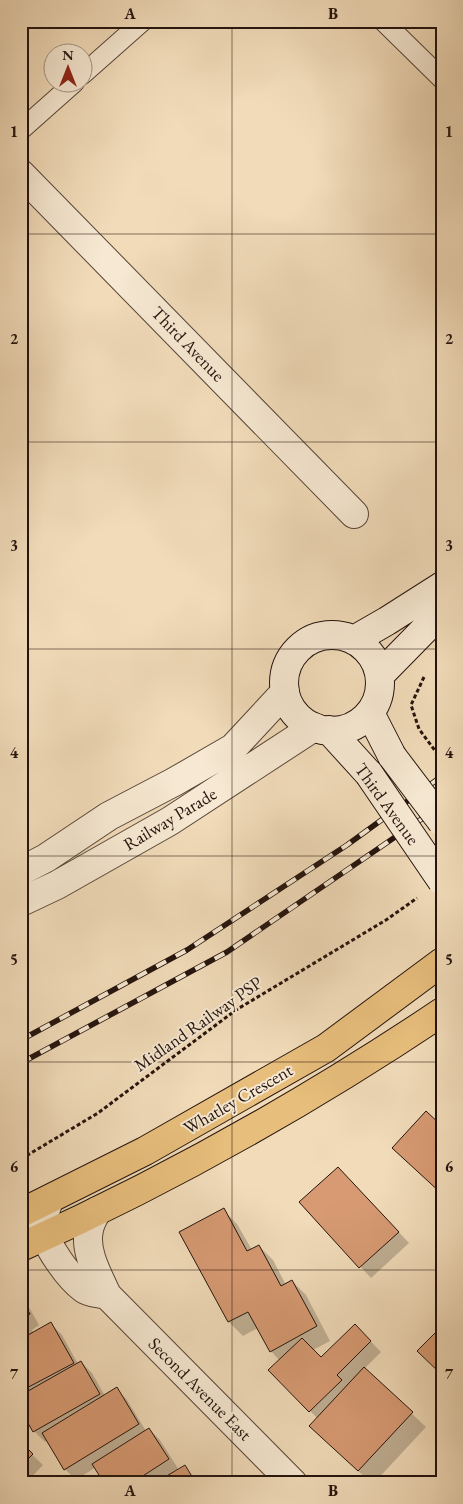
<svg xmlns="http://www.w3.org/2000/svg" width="463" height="1504" viewBox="0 0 463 1504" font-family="'EB Garamond',serif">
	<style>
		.shadow { fill: #0003 }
		.building { fill: #d79a73; stroke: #24130d }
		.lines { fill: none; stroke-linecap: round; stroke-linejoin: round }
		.service-casing { stroke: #574538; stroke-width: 21 }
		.minor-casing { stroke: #574538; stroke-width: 30 }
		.tertiary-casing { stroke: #574538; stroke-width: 30 }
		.secondary-casing { stroke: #24130d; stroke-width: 30 }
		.primary-casing { stroke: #24130d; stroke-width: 30 }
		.path { stroke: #24130d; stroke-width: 3; stroke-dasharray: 4 2.5; stroke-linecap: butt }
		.service { stroke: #f6e8d2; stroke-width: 19 }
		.minor { stroke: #f6e8d2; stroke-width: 28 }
		.tertiary { stroke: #f6e8d2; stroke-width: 28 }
		.secondary { stroke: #f6e8d2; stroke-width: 28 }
		.primary { stroke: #e8be7c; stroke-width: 28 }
		.rail-casing { stroke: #24130d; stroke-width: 5.5 }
		.rail { stroke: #f6e8d2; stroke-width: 4; stroke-dasharray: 11; stroke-linecap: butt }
		.secondary-bridge-casing { stroke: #24130d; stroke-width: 30; stroke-linecap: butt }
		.secondary-bridge { stroke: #f6e8d2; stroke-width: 28 }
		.grid { fill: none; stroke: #24130d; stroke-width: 1; stroke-opacity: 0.55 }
		.labels { text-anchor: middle; stroke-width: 4; stroke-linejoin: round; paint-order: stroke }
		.street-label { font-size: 18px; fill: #24130d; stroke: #f6e8d2 }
		.neatline { fill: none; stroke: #24130d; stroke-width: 2 }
		.grid-label { font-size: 16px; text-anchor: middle; font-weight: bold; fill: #24130d }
	</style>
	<rect width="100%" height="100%" fill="#f1dbb9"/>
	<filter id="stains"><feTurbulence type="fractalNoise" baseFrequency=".004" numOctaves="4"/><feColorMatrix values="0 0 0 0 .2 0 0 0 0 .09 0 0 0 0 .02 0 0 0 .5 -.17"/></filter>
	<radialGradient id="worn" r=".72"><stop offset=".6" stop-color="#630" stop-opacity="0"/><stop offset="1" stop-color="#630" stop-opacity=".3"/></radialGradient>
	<path class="shadow" d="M 349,1179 L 409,1243 L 371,1278 L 301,1203 Z
		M 223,1210 L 237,1224 L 252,1250 L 259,1246 L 273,1260 L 286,1285 L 292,1281 L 306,1295 L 330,1341 L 313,1350 L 321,1359 L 355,1325 L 381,1352 L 364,1369 L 426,1427 L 374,1483 L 371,1483 L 325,1440 L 318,1419 L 270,1370 L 280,1361 L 271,1351 L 258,1328 L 243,1336 L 229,1322 L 181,1233 Z
		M 21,1299 L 30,1309 L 39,1325 L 32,1330 L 34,1333 L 51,1324 L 62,1335 L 78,1364 L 81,1362 L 92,1373 L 105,1396 L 117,1389 L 127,1400 L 146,1431 L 149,1429 L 160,1440 L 179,1470 L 185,1467 L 199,1483 L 106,1483 L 96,1467 L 76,1480 L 65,1469 L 48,1440 L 45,1442 L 34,1431 L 21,1409 Z
		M 21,1444 L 43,1465 L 26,1483 L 21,1483 Z"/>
	<path class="building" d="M 426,1111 L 442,1126 L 442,1194 L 392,1148 Z
		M 338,1167 L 399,1232 L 359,1268 L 299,1202 Z
		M 224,1208 L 247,1251 L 259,1245 L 281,1286 L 292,1280 L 317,1326 L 270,1352 L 248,1312 L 228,1322 L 179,1232 Z
		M 21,1299 L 30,1314 L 22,1319 L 28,1330 L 21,1334 Z
		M 51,1322 L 74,1363 L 21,1391 L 21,1339 Z
		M 355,1324 L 371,1341 L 337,1375 L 342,1380 L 309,1412 L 268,1370 L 302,1338 L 321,1357 Z
		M 442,1326 L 442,1375 L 417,1351 Z
		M 81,1361 L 100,1394 L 33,1432 L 21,1411 L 21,1395 Z
		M 364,1367 L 413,1412 L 358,1471 L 309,1426 Z
		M 117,1387 L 139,1424 L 64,1470 L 42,1433 Z
		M 149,1428 L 169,1459 L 132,1483 L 104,1483 L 92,1464 Z
		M 21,1442 L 33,1454 L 21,1466 Z
		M 185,1465 L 196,1483 L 155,1483 Z
		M 68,1477 L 74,1483 L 61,1483 Z
		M 147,1478 L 150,1483 L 138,1483 Z"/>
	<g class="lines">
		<defs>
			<path id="service" d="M 383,21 L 442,79
				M 82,75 L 143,21
				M 21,130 L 75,82"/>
			<path id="minor" d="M 21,174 L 354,514
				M 49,1200 C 46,1209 42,1218 43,1227 C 45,1245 69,1278 84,1289 C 89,1293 100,1293 107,1295
				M 97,1211 C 94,1217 90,1223 89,1230 C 84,1251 98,1275 107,1295 L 293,1483"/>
			<path id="tertiary" d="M 21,871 L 46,858 L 109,816 L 174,782 L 233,748 L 285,692
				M 21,902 L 57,885 L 170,821 L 314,727"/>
			<path id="secondary" d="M284 683a48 48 0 1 1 96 0a48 48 0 1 1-96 0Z
				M 354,640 L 387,621 L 442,586
				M 380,675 L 429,625 L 442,616
				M 370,713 L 392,756
				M 329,730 L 369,774"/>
			<path id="primary" d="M 21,1213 L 145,1151 L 326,1048 L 442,962
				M 21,1247 C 167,1181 309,1101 442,1012"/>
		</defs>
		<use href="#service" class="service-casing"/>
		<use href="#minor" class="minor-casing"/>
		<use href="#tertiary" class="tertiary-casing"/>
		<use href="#secondary" class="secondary-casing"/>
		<use href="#primary" class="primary-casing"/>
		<path class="path" d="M 424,677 L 411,705 L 419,729 L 442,760
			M 21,1159 L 98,1113 L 236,1010 L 386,920 L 417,898"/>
		<use href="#service" class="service"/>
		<use href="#minor" class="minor"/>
		<use href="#tertiary" class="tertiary"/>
		<use href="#secondary" class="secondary"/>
		<use href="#primary" class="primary"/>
		<defs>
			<path id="rail" d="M 21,1040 L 187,950 L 347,845 L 442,776
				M 21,1063 L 227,952 L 442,805"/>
		</defs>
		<use href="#rail" class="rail-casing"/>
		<use href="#rail" class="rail"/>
		<defs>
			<path id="secondary-bridge" d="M 392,756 L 442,822
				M 369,774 L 442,881"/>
		</defs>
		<use href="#secondary-bridge" class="secondary-bridge-casing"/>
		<use href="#secondary-bridge" class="secondary-bridge"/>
	</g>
	<path class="grid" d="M 232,21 L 232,1483M 21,234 L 442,234M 21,442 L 442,442M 21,649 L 442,649M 21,856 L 442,856M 21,1062 L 442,1062M 21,1270 L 442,1270"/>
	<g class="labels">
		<g class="street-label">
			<text transform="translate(188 344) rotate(46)" y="6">Third Avenue</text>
			<text transform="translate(387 804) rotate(54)" y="6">Third Avenue</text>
			<text transform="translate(170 819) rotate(-31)" y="6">Railway Parade</text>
			<text transform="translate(198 1024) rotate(-35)" y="6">Midland Railway PSP</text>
			<text transform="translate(238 1099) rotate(-30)" y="6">Whatley Crescent</text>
			<text transform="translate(200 1389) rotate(45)" y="6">Second Avenue East</text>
		</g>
	</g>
	<rect width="463" height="1504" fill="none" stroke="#f1dbb9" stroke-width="55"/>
	<g transform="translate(68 68)"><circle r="24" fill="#f6e8d2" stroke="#a29383"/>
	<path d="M0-4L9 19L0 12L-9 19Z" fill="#8f2418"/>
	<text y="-8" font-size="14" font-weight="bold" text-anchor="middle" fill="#24130d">N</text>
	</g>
	<rect x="28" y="28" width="408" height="1448" class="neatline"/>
	<g class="grid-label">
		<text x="130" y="19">A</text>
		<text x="333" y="19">B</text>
		<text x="14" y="137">1</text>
		<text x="449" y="137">1</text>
		<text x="14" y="344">2</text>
		<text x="449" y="344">2</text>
		<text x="14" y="551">3</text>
		<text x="449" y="551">3</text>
		<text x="14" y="758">4</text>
		<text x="449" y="758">4</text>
		<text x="14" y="965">5</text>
		<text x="449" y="965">5</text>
		<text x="14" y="1172">6</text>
		<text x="449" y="1172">6</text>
		<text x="14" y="1379">7</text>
		<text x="449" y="1379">7</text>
		<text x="130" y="1496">A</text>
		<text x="333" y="1496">B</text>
	</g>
	<rect width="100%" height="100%" filter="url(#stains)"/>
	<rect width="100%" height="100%" fill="url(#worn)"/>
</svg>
